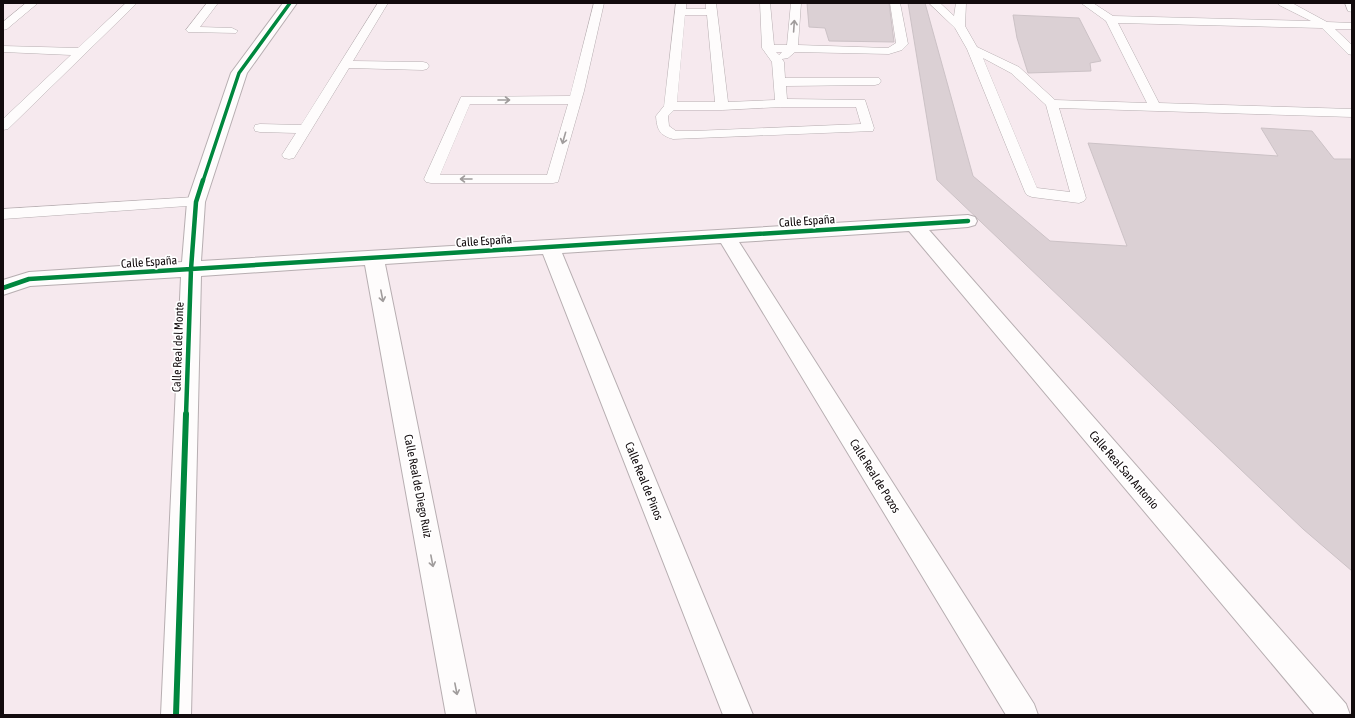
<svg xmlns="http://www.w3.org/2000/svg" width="1355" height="718" viewBox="0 0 1355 718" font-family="'Asap Condensed',sans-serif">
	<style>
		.building { fill: #dbd0d4; stroke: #ccc2c6 }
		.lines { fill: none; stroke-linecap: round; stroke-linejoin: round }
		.service-casing { stroke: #b7aeb1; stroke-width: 1 }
		.minor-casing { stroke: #b7aeb1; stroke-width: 2 }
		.service { fill: #fefcfc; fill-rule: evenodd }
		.minor { fill: #fefcfc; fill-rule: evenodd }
		.cycleway-far2-casing { stroke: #fff; stroke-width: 5.5 }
		.cycleway-far1-casing { stroke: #fff; stroke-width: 7 }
		.cycleway-casing { stroke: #fff; stroke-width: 8 }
		.cycleway-far2 { stroke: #00873e; stroke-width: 3.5 }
		.cycleway-far1 { stroke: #00873e; stroke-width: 4.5 }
		.cycleway { stroke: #00873e; stroke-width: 6 }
		.oneway { stroke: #a09c9c }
		.labels { text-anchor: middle; stroke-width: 3.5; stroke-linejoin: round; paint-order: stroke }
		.street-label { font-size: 12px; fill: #120b0d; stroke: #fff }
	</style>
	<rect width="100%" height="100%" fill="#f6e9ee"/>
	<path class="building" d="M 807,3 L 889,3 L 894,42 L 829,41 L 825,28 L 809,27 Z
		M 908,3 L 925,3 L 973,176 L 1050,241 L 1127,246 L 1088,143 L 1278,156 L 1261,128 L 1312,131 L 1334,159 L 1352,159 L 1352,571 L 1303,529 L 937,180 Z
		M 1013,15 L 1079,18 L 1101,61 L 1090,63 L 1091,71 L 1028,73 L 1017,38 Z"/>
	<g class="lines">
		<defs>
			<path id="service" d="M 26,3 L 38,3 L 7,29 L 3,30 L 3,22 Z
				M 126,3 L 137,3 L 8,129 L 3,130 L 3,119 L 71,55 L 3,52 L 3,46 L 78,48 Z
				M 207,3 L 218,3 L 200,27 L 232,28 L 238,31 L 236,33 L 188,32 L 186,30 Z
				M 378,3 L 388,3 L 353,61 L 423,62 L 427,63 L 429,66 L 427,69 L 423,70 L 349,68 L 294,158 L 289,159 L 284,158 L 282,155 L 296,133 L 260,132 L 255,131 L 254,128 L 255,125 L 260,124 L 301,125 Z
				M 594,3 L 604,3 L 584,91 L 558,182 L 553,183 L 431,183 L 426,182 L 424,179 L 461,97 L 570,96 ZM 470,104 L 568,104 L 547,175 L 440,175 Z
				M 676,3 L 686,3 L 686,9 L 706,9 L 706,3 L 716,3 L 728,102 L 775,100 L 772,62 L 762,48 L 760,3 L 770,3 L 774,45 L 787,45 L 791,3 L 801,3 L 798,45 L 888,48 L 896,43 L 890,3 L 900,3 L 908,44 L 902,50 L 889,54 L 795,52 L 788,58 L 782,59 L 784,62 L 785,78 L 879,78 L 881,81 L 879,84 L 875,85 L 786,86 L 787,99 L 865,100 L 874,128 L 873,131 L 673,139 C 659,135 657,129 656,116 L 664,106 ZM 685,15 L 707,15 L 715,102 L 677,102 ZM 776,52 L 782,52 L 779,55 ZM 781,107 L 856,107 L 861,124 L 694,131 L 676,131 L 669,126 L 668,116 L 674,110 L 722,110 Z
				M 929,3 L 940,3 L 954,16 L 956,3 L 966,3 L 965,26 L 977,47 L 1019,67 L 1055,100 L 1147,103 L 1106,21 L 1081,3 L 1093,3 L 1113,16 L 1311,21 L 1279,5 L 1278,3 L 1292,3 L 1327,22 L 1352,23 L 1352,29 L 1335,29 L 1352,45 L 1352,55 L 1348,54 L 1322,28 L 1118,23 L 1159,103 L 1352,109 L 1352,117 L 1059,108 L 1086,198 L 1084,201 L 1079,203 L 1032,197 L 1027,195 L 1025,192 L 967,49 L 955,28 ZM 983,58 L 1011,73 L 1046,105 L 1070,192 L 1037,188 Z
				M 1345,3 L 1352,3 L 1352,12 L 1348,11 Z
				M 196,197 L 201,199 L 203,202 L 201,205 L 3,219 L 3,209 Z"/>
			<path id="minor" d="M 283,3 L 297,3 L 247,73 L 205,202 L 201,261 L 968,215 L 975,217 L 977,221 L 975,225 L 968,227 L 929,230 L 1346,704 L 1350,715 L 1315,715 L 909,231 L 739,242 L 1034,704 L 1038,715 L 1006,715 L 721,243 L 562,253 L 753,715 L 723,715 L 543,254 L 385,264 L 476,715 L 446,715 L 365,265 L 201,276 L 191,715 L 161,715 L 181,277 L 30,286 L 3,295 L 3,280 L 29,272 L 182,262 L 187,202 L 231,73 Z"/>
		</defs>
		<use href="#service" class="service-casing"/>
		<use href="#minor" class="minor-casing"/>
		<use href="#service" class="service"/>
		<use href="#minor" class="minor"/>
		<defs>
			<path id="cycleway-far2" d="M 203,181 L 239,73 L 290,3"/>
			<path id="cycleway-far1" d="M 3,288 L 29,279 L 968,221
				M 186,415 L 191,269 L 196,202 L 203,180"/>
			<path id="cycleway" d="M 176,715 L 186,414"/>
		</defs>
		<use href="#cycleway-far2" class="cycleway-far2-casing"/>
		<use href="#cycleway-far1" class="cycleway-far1-casing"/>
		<use href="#cycleway" class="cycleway-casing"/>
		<use href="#cycleway-far2" class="cycleway-far2"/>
		<use href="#cycleway-far1" class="cycleway-far1"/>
		<use href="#cycleway" class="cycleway"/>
	</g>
	<defs><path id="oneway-shaft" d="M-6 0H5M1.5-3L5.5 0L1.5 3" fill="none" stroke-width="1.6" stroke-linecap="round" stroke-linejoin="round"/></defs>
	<g class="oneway">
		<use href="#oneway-shaft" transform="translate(794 26) rotate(-86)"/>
		<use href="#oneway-shaft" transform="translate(504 100)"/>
		<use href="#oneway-shaft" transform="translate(564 138) rotate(106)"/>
		<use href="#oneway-shaft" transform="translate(466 179) rotate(-180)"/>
		<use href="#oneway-shaft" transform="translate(382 296) rotate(79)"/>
		<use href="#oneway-shaft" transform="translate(432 561) rotate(79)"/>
		<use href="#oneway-shaft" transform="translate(456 689) rotate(79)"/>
	</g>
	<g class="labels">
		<g class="street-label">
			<text transform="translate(807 221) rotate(-4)" y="4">Calle España</text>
			<text transform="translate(484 241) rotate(-4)" y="4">Calle España</text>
			<text transform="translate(149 262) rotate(-4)" y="4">Calle España</text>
			<text transform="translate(178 347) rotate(-88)" y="4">Calle Real del Monte</text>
			<text transform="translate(1124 470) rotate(49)" y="4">Calle Real San Antonio</text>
			<text transform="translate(875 476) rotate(58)" y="4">Calle Real de Pozos</text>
			<text transform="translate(644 481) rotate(68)" y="4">Calle Real de Pinos</text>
			<text transform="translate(418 486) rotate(79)" y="4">Calle Real de Diego Ruiz</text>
		</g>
	</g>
	<rect width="1355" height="718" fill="none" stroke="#120b0d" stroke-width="8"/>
</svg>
